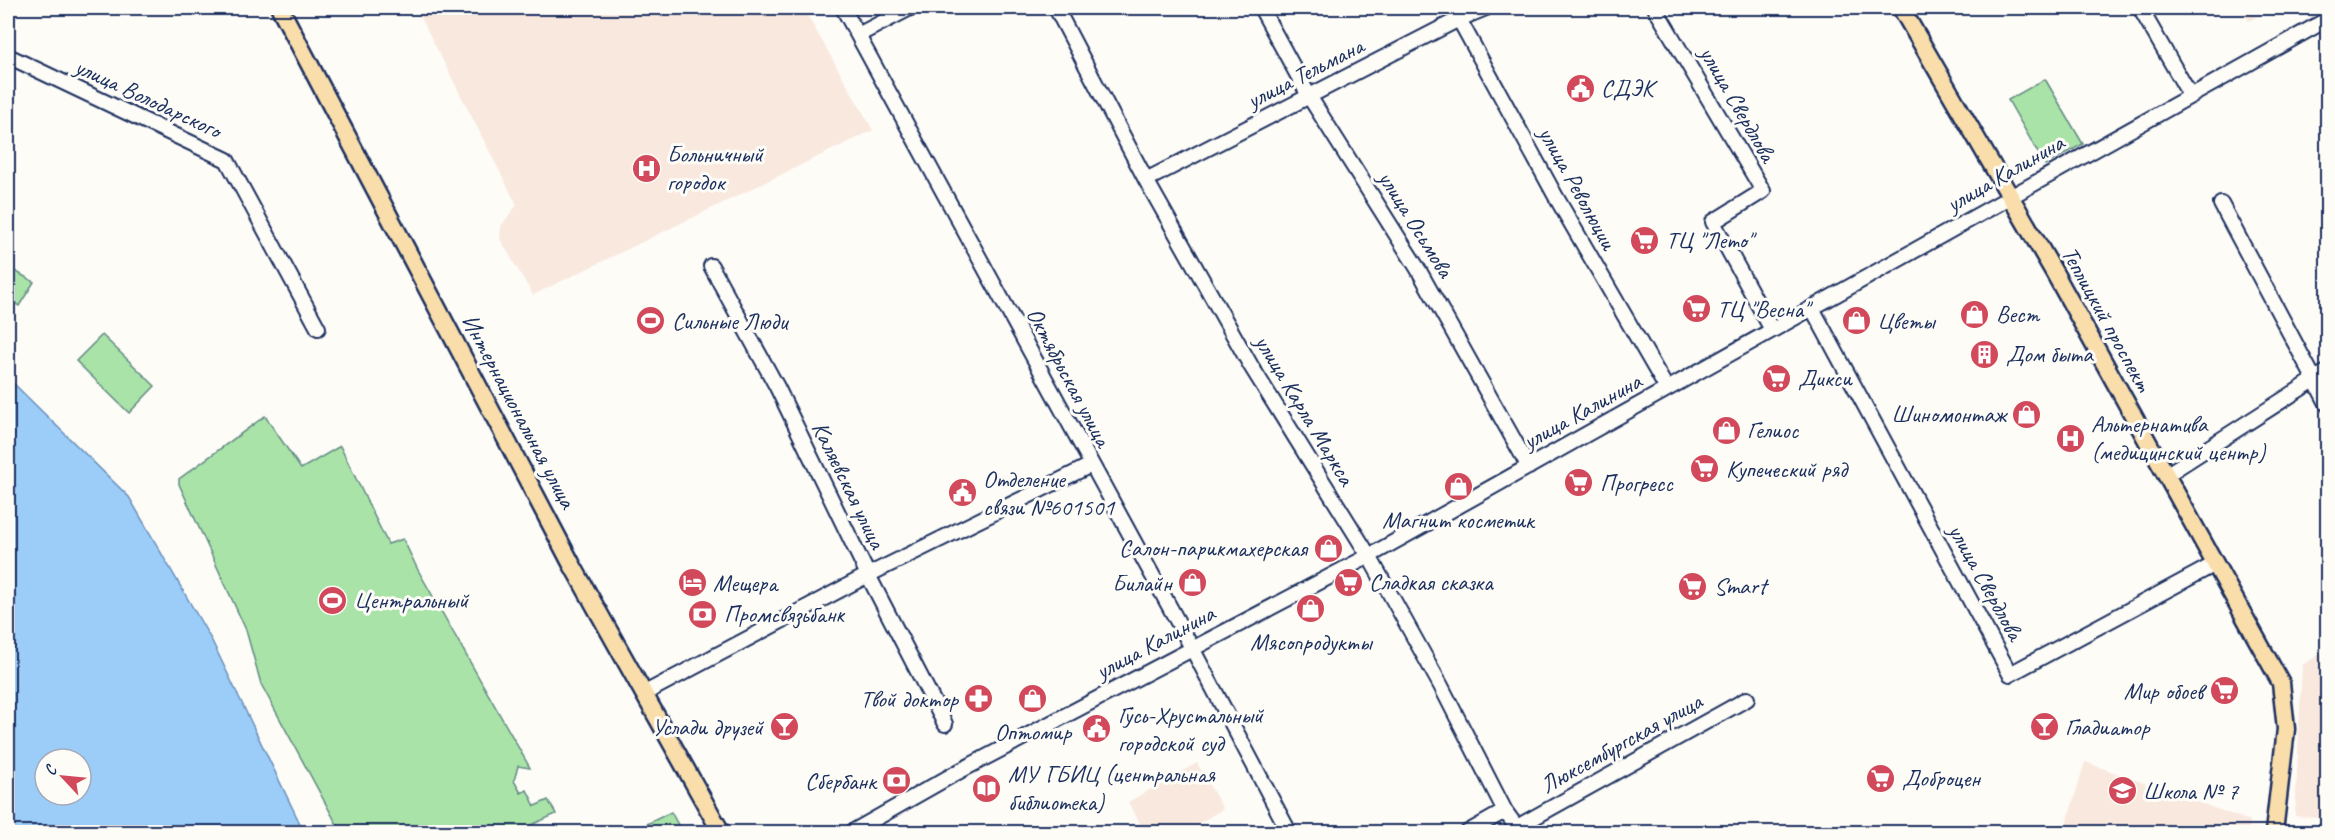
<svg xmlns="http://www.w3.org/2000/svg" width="2335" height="840" viewBox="0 0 2335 840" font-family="Caveat,sans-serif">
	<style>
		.built { fill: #f9e8de }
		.green { fill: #a9e3a8; stroke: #628983; stroke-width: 1.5 }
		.water { fill: #9bcdf8; stroke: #688eba; stroke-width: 1.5; fill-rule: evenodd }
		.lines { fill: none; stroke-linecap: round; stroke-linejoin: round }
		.minor-casing { stroke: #1b2f5e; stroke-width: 18 }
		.major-casing { stroke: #1b2f5e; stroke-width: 21 }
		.minor { stroke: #fdfcf7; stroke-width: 14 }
		.major { stroke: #f9deab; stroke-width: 16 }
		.labels { text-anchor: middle; stroke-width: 6; stroke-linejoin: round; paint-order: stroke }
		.street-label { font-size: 24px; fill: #1b2f5e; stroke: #fdfcf7 }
		.poi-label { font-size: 24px; fill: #1b2f5e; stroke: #fdfcf7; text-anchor: start }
	</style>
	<rect width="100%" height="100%" fill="#fdfcf7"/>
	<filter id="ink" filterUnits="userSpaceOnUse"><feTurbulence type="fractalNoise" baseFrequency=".0167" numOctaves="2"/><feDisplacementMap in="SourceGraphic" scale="12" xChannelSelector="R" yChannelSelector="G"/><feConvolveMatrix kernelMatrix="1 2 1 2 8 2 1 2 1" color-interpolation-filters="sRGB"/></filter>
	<g filter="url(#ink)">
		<path class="built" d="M 416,8 L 803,8 L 873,130 L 533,295 L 500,239 L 501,226 L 517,205 Z
			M 2241,8 L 2272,8 L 2249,21 Z
			M 2327,650 L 2327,819 L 2295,816 L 2302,665 Z
			M 2085,762 L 2250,821 L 2248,832 L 2064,832 Z
			M 1197,763 L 1223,809 L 1184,832 L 1145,832 L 1128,802 Z"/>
		<path class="green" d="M 2045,79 L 2083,144 L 2045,165 L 2008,100 Z
			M 8,267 L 34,282 L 19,306 L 8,299 Z
			M 102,335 L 155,386 L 129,413 L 76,361 Z
			M 265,416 L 301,469 L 340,446 L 388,544 L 403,539 L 418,570 L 530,768 L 518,766 L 514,781 L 521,793 L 527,790 L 535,806 L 548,800 L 556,814 L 516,832 L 341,832 L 261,684 L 246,630 L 179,484 L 179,479 Z
			M 671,812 L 682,832 L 631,832 Z"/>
		<path class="water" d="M 8,378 L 129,497 L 212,641 L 304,832 L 8,832 ZM 45,759 L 81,759 L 81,795 L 45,795 Z"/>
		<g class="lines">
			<defs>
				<path id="minor" d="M 843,8 L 1192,648 L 1289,832
					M 1056,8 L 1146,180 L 1251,366 L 1369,556 L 1441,686 L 1505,811 L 1520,832
					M 1261,8 L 1309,96 L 1418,269 L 1529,467
					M 1453,8 L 1556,197 L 1667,389
					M 1655,8 L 1763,191 L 1713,222 L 1772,330
					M 2140,8 L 2190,95
					M 858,35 L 910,8
					M 8,56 L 227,160 L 318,328
					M 1146,180 L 1459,19 L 1486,8
					M 2221,204 L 2328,405
					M 711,266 L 777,387 L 868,575 L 945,724
					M 1812,308 L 2010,674 L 2215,564
					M 2166,475 L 2328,371
					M 645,693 L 868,575 L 1091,465
					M 1517,827 L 1747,699
					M 852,832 L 956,773 L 1369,556 L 2328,19
					M 1468,832 L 1505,811"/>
				<path id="major" d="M 280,8 L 571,563 L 721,832
					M 1901,8 L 2054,272 L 2281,683 L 2286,729 L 2274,832"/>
			</defs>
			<use href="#minor" class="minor-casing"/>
			<use href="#major" class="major-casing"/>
			<use href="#minor" class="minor"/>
			<use href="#major" class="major"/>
		</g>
	</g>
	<defs>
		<symbol id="civic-disc" viewBox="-11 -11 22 22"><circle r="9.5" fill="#d1495b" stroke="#fdfcf7"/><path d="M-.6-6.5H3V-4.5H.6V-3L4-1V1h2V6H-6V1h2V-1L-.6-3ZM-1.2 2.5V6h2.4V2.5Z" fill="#fff"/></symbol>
		<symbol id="hospital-disc" viewBox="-11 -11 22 22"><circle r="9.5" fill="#d1495b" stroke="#fdfcf7"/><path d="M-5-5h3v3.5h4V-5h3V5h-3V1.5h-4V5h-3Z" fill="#fff"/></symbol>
		<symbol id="supermarket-disc" viewBox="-11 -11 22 22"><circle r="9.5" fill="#d1495b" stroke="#fdfcf7"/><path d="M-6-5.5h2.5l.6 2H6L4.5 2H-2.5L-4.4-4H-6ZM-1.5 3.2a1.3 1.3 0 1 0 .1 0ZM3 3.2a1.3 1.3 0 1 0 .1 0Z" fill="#fff"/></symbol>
		<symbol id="shop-disc" viewBox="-11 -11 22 22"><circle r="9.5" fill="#d1495b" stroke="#fdfcf7"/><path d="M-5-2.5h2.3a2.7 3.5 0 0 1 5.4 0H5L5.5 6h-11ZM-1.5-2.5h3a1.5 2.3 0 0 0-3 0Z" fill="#fff"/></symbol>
		<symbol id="stadium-disc" viewBox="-11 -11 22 22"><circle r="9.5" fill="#d1495b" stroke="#fdfcf7"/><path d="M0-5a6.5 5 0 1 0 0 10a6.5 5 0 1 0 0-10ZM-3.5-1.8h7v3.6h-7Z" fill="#fff"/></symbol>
		<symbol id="building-disc" viewBox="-11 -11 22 22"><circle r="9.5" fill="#d1495b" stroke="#fdfcf7"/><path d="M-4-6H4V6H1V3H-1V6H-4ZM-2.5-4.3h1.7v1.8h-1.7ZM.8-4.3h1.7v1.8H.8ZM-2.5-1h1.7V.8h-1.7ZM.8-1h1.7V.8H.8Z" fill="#fff"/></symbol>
		<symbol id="hotel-disc" viewBox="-11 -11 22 22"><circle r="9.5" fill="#d1495b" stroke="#fdfcf7"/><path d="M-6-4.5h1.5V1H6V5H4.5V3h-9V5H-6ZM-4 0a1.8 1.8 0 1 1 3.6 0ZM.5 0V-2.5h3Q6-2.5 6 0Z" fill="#fff"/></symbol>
		<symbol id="bank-disc" viewBox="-11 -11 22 22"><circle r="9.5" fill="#d1495b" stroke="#fdfcf7"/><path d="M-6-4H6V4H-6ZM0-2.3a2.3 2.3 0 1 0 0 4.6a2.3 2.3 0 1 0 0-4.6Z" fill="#fff"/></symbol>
		<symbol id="pharmacy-disc" viewBox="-11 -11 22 22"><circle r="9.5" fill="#d1495b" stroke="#fdfcf7"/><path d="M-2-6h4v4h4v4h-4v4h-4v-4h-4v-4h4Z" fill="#fff"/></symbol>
		<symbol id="bar-disc" viewBox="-11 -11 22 22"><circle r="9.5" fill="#d1495b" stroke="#fdfcf7"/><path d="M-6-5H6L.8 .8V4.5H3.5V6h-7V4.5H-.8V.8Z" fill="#fff"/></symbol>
		<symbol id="library-disc" viewBox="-11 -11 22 22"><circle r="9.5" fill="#d1495b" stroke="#fdfcf7"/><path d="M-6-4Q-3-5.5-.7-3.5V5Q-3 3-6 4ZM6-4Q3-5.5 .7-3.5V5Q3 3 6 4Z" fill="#fff"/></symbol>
		<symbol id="school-disc" viewBox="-11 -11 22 22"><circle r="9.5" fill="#d1495b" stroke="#fdfcf7"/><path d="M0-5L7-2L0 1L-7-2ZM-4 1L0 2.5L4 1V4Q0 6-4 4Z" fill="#fff"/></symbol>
	</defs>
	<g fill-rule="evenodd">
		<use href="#civic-disc" x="1564" y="72" width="33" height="33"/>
		<use href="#hospital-disc" x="630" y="152" width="33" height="33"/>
		<use href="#supermarket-disc" x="1628" y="224" width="33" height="33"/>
		<use href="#supermarket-disc" x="1680" y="292" width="33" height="33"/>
		<use href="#shop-disc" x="1958" y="298" width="33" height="33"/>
		<use href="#stadium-disc" x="634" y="304" width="33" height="33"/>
		<use href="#shop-disc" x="1840" y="304" width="33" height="33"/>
		<use href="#building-disc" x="1968" y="338" width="33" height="33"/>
		<use href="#supermarket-disc" x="1760" y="362" width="33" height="33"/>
		<use href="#shop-disc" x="2010" y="398" width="33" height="33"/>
		<use href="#shop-disc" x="1710" y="414" width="33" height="33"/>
		<use href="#hospital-disc" x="2054" y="422" width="33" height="33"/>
		<use href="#supermarket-disc" x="1688" y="452" width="33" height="33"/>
		<use href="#supermarket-disc" x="1562" y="466" width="33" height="33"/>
		<use href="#shop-disc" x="1442" y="470" width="33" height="33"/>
		<use href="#civic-disc" x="946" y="476" width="33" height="33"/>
		<use href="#shop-disc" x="1312" y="532" width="33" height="33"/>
		<use href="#supermarket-disc" x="1332" y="566" width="33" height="33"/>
		<use href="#hotel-disc" x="676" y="566" width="33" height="33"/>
		<use href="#shop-disc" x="1176" y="566" width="33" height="33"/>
		<use href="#supermarket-disc" x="1676" y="570" width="33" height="33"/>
		<use href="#stadium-disc" x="316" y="584" width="33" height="33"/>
		<use href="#shop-disc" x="1294" y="592" width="33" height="33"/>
		<use href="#bank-disc" x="686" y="598" width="33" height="33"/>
		<use href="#supermarket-disc" x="2208" y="674" width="33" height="33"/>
		<use href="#pharmacy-disc" x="962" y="682" width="33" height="33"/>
		<use href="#shop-disc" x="1016" y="682" width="33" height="33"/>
		<use href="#bar-disc" x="768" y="710" width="33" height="33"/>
		<use href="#bar-disc" x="2028" y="710" width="33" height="33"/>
		<use href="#civic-disc" x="1080" y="712" width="33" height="33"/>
		<use href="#supermarket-disc" x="1864" y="762" width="33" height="33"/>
		<use href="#bank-disc" x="880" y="764" width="33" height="33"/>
		<use href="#library-disc" x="970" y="772" width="33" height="33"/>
		<use href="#school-disc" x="2106" y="774" width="33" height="33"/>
	</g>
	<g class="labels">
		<g class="street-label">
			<text transform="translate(1305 73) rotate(-27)" y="8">улица Тельмана</text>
			<text transform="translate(148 98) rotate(25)" y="8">улица Володарского</text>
			<text transform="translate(1738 104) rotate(60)" y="8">улица Свердлова</text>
			<text transform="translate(2005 173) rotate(-30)" y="8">улица Калинина</text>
			<text transform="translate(1578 188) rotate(61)" y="8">улица Революции</text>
			<text transform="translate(1416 224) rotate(58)" y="8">улица Осьмова</text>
			<text transform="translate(2107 319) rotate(61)" y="8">Теплицкий проспект</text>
			<text transform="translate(1069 377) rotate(62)" y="8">Октябрьская улица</text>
			<text transform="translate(1305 410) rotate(59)" y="8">улица Карла Маркса</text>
			<text transform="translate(519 411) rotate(62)" y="8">Интернациональная улица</text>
			<text transform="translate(1582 411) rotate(-29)" y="8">улица Калинина</text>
			<text transform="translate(849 485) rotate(64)" y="8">Каляевская улица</text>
			<text transform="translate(1986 582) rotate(61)" y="8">улица Свердлова</text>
			<text transform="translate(1155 642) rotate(-28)" y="8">улица Калинина</text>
			<text transform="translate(1621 743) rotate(-29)" y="8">Люксембургская улица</text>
		</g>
		<g class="poi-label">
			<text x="1601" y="96">СДЭК</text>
			<text x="667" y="162">Больничный<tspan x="667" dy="28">городок</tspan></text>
			<text x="1666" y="248">ТЦ "Лето"</text>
			<text x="1717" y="317">ТЦ "Весна"</text>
			<text x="1996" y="322">Вест</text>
			<text x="672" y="329">Сильные Люди</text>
			<text x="1877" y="329">Цветы</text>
			<text x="2006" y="362">Дом быта</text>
			<text x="1798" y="386">Дикси</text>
			<text x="2006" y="422" text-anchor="end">Шиномонтаж</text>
			<text x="2091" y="432">Альтернатива<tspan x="2091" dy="28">(медицинский центр)</tspan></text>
			<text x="1747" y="438">Гелиос</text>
			<text x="1726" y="477">Купеческий ряд</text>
			<text x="983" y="487">Отделение<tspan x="983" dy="28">связи №601501</tspan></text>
			<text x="1600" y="491">Прогресс</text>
			<text x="1458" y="528" text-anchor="middle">Магнит косметик</text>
			<text x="1307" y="556" text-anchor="end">Салон-парикмахерская</text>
			<text x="1369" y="590">Сладкая сказка</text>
			<text x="713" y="591">Мещера</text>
			<text x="1172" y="591" text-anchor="end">Билайн</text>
			<text x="1714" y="594">Smart</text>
			<text x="354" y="608">Центральный</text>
			<text x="724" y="622">Промсвязьбанк</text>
			<text x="1311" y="650" text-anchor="middle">Мясопродукты</text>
			<text x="2203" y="699" text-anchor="end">Мир обоев</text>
			<text x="958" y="707" text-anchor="end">Твой доктор</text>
			<text x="1118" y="723">Гусь-Хрустальный<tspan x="1118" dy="28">городской суд</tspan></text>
			<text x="763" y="735" text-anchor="end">Услади друзей</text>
			<text x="2065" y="735">Гладиатор</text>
			<text x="1033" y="740" text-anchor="middle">Оптомир</text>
			<text x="1008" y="782">МУ ГБИЦ (центральная<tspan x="1008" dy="28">библиотека)</tspan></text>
			<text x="1902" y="786">Доброцен</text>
			<text x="876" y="789" text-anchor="end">Сбербанк</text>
			<text x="2143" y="799">Школа № 7</text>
		</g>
	</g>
	<rect width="2335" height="840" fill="none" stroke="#fdfcf7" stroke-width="30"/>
	<rect x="15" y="15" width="2305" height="810" fill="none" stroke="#1b2f5e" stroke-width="2" filter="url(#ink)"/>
	<g transform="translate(63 777) rotate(296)"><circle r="28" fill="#fdfcf7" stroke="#a3aaba" stroke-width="1.5"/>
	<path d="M0-4.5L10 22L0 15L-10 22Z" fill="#d1495b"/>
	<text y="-9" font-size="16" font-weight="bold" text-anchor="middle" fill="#1b2f5e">С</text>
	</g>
</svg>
